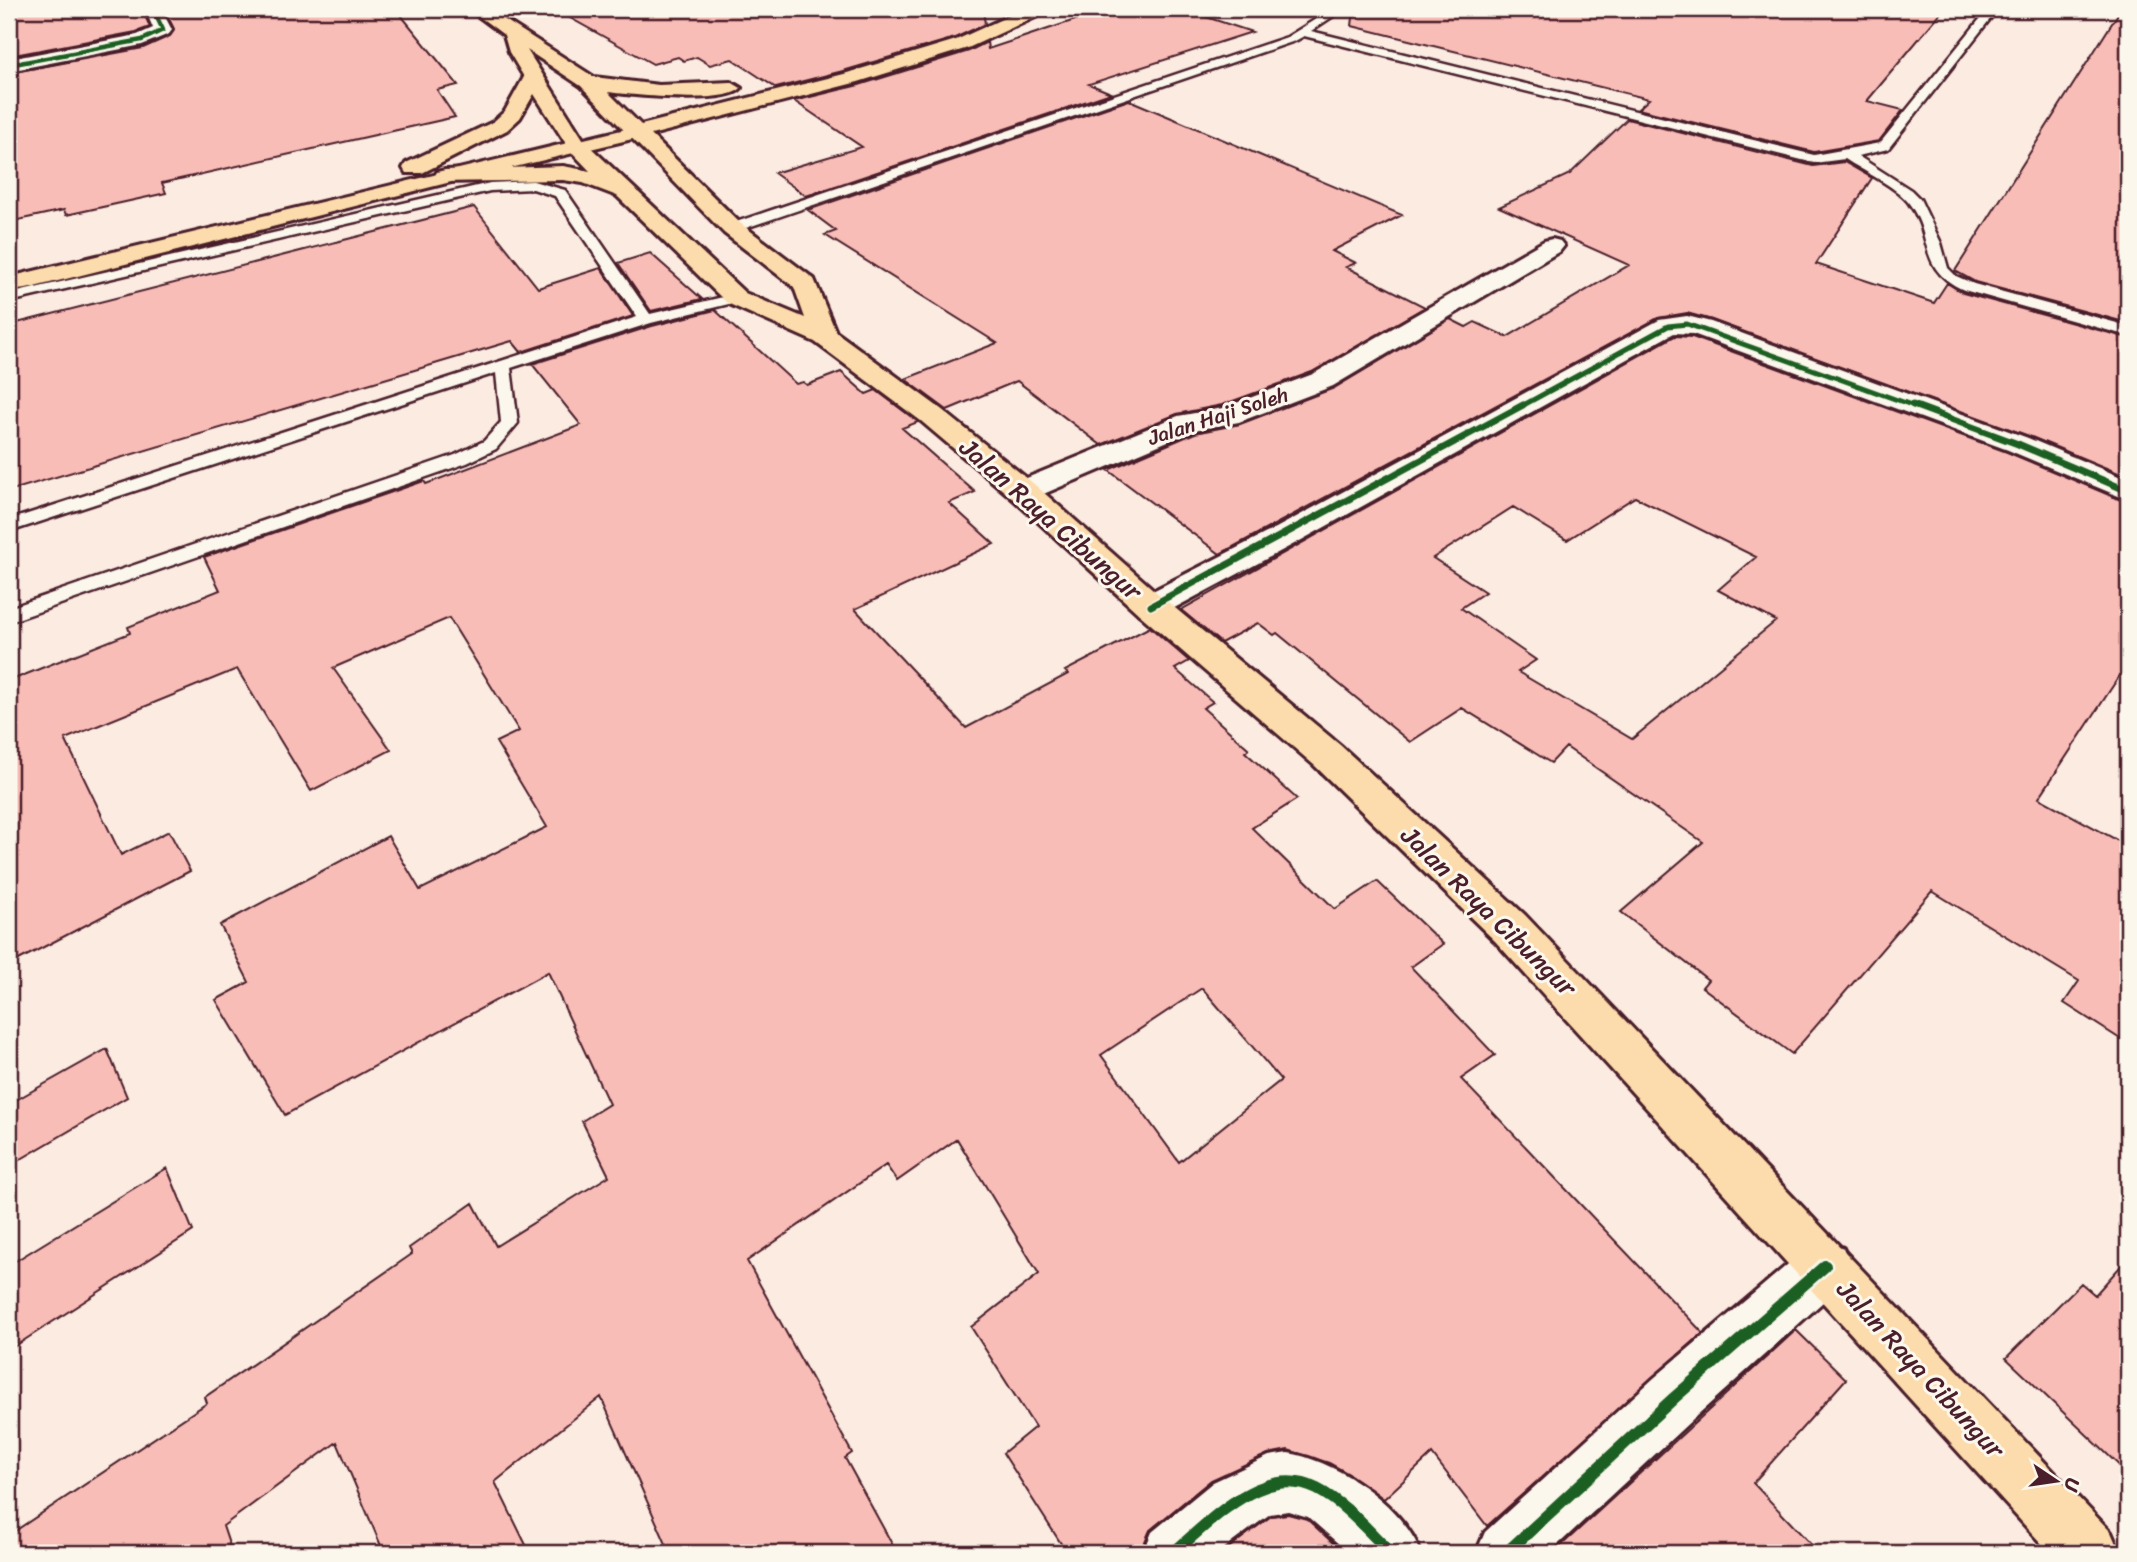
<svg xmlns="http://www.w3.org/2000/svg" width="2137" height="1562" viewBox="0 0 2137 1562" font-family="Sriracha,sans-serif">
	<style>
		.building { fill: #f9bdb7; stroke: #4a1f2b; stroke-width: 2; fill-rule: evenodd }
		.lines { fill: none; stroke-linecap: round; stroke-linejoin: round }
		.lane-casing { stroke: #4a1f2b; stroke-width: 5 }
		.street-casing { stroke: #4a1f2b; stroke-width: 6 }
		.primary-casing { stroke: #4a1f2b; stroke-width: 6 }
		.highway-casing { stroke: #4a1f2b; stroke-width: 6 }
		.lane { fill: #fbf7ec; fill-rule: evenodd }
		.street { fill: #fbf7ec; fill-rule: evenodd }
		.primary { fill: #fcdcac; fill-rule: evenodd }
		.highway { fill: #fcdcac; fill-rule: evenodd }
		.cycleway-far3-casing { stroke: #fbf7ec; stroke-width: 7 }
		.cycleway-far2-casing { stroke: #fbf7ec; stroke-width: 8 }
		.cycleway-far1-casing { stroke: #fbf7ec; stroke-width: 10 }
		.cycleway-casing { stroke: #fbf7ec; stroke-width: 17 }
		.cycleway-far3 { stroke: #1b5e20; stroke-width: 4.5 }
		.cycleway-far2 { stroke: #1b5e20; stroke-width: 5 }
		.cycleway-far1 { stroke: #1b5e20; stroke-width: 7 }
		.cycleway { stroke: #1b5e20; stroke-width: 12 }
		.labels { text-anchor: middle; stroke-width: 6; stroke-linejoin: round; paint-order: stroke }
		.far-street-label { font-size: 21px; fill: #4a1f2b; stroke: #fbf7ec }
		.street-label { font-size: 26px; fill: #4a1f2b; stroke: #fbf7ec }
	</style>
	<rect width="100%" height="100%" fill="#fbebe1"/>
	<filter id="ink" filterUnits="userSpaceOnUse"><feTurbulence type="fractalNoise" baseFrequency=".0143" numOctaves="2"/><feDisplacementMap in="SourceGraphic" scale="14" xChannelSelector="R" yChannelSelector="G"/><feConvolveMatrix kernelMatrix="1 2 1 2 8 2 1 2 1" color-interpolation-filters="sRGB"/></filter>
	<g filter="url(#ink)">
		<path class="building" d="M 9,9 L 142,9 L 150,27 L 136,32 L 9,56 Z
			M 164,9 L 396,9 L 458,85 L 437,90 L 455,117 L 162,183 L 166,193 L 66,215 L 64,210 L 9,222 L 9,73 L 143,48 L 170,36 L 174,29 Z
			M 554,9 L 983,9 L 985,24 L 955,38 L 843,71 L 776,88 L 732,59 L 710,65 L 697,57 L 684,61 L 678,57 L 653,64 Z
			M 1108,9 L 1182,9 L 1252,32 L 1089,84 L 1111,93 L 806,196 L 774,173 L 862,147 L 794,101 L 859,85 L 969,51 L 987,42 L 988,49 Z
			M 1354,9 L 1944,9 L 1867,101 L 1903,110 L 1879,141 L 1814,152 L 1638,109 L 1649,99 L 1352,26 Z
			M 2121,9 L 2128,9 L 2128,323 L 1975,282 L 1955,271 Z
			M 1129,100 L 1402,215 L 1332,251 L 1356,263 L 1346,267 L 1425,307 L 1312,372 L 1222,405 L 1177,414 L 1101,445 L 1017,381 L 947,410 L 905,379 L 997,343 L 825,235 L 836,231 L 808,210 Z
			M 1627,119 L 1813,166 L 1844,162 L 1872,178 L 1816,264 L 1934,303 L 1947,283 L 1963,293 L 2128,338 L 2128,477 L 2029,436 L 1712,320 L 1687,313 L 1658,318 L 1220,554 L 1108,470 L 1195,433 L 1240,424 L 1334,388 L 1450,319 L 1466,327 L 1475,322 L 1507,337 L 1629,265 L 1499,207 L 1570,174 Z
			M 474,207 L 538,288 L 601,268 L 633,316 L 521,352 L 512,341 L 9,491 L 9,325 Z
			M 650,253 L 702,299 L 651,311 L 618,263 Z
			M 715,310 L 796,384 L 803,382 L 807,385 L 841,372 L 866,394 L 876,390 L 918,422 L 902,428 L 975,492 L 949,503 L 994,544 L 855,609 L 966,728 L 1068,674 L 1065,671 L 1150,627 L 1189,661 L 1175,669 L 1213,702 L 1203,708 L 1249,749 L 1245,752 L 1297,799 L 1252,828 L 1335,909 L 1377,881 L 1443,944 L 1411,967 L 1495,1055 L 1461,1079 L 1703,1333 L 1487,1526 L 1432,1454 L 1384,1499 L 1349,1474 L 1329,1463 L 1288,1450 L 1268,1454 L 1211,1480 L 1150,1530 L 1140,1553 L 1067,1553 L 1003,1453 L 1035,1427 L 971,1327 L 1039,1274 L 957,1139 L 897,1181 L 886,1165 L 747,1261 L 852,1453 L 845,1458 L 897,1553 L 670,1553 L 601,1397 L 495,1482 L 530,1553 L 384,1553 L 337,1442 L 223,1526 L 232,1553 L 9,1553 L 9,1535 L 207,1403 L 205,1397 L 412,1254 L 409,1248 L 473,1203 L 496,1246 L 609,1176 L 582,1121 L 609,1104 L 548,972 L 285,1115 L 216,1000 L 249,982 L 220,925 L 388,836 L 420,890 L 547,827 L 496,742 L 519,731 L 449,618 L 333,668 L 391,750 L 311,791 L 237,669 L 65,739 L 121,855 L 169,831 L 190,871 L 9,965 L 9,681 L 130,633 L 128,627 L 220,590 L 204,557 L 424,481 L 426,484 L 581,425 L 532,364 L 652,326 ZM 1202,988 L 1281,1080 L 1179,1162 L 1101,1055 Z
			M 1675,336 L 1692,337 L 2007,452 L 2128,503 L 2128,663 L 2039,798 L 2128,846 L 2128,1044 L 2064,1003 L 2079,981 L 1932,891 L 1792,1054 L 1702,987 L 1708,980 L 1621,912 L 1703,842 L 1566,747 L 1551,763 L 1462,708 L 1410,742 L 1277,633 L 1274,635 L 1258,623 L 1221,643 L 1181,610 ZM 1635,497 L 1756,557 L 1718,590 L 1776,621 L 1632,739 L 1518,672 L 1536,660 L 1461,608 L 1485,592 L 1433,558 L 1513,507 L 1567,540 Z
			M 107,1049 L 127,1097 L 9,1166 L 9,1104 Z
			M 167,1168 L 193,1231 L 9,1350 L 9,1265 Z
			M 2128,1258 L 2128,1474 L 2006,1358 L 2081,1283 L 2095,1295 Z
			M 1796,1330 L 1846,1379 L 1753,1483 L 1819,1553 L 1553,1553 Z
			M 1288,1514 L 1307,1519 L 1335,1545 L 1326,1553 L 1222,1553 L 1271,1516 Z"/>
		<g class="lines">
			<defs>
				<path id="lane" d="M 1332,9 L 1344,9 L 1311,31 L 1814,155 L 1880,143 L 1988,9 L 1998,9 L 1888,149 L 1858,156 L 1911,190 L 1920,199 L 1941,243 L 1948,268 L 1956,276 L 1974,284 L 2128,326 L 2128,336 L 1964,290 C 1916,269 1935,237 1908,202 C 1895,186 1863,171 1845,159 L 1814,163 L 1304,36 L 1295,41 L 737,231 L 732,232 L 725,228 L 727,225 L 1287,37 Z
					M 533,181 L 565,190 L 650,314 L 736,294 L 743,298 L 741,301 L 651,323 L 511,368 L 518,423 L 496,449 L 467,463 L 9,622 L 9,608 L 455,455 L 484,441 L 501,422 L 496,373 L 9,532 L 9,520 L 637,317 L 555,196 L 533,189 L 490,191 L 9,302 L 9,294 L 490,183 Z"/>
				<path id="street" d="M 145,9 L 161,9 L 172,30 L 169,34 L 142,45 L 9,71 L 9,59 L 137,35 L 153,28 Z
					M 1552,239 L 1560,241 L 1564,246 L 1560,251 L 1333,386 L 1239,422 L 1194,430 L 1034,498 L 1023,500 L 1012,498 L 1008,491 L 1012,484 L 1178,416 L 1223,408 L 1313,374 L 1544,241 Z
					M 1687,316 L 1711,322 L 2028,438 L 2128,480 L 2128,500 L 2008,450 L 1693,334 L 1674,333 L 1298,542 L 1163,614 L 1151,617 L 1139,614 L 1134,606 L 1139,598 L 1276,528 L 1659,320 Z
					M 1825,1240 L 1843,1248 L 1851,1266 L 1843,1284 L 1694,1418 L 1549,1553 L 1476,1553 L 1485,1532 L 1654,1378 L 1807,1248 Z
					M 1288,1453 C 1338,1461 1403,1506 1421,1553 L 1349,1553 L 1308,1517 L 1288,1511 L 1270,1514 L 1218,1553 L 1143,1553 L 1152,1532 L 1213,1482 L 1269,1456 Z"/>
				<path id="primary" d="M 638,126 L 645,128 L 648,132 L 645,136 L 447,183 L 26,289 L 9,291 L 9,277 Z"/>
				<path id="highway" d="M 469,9 L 488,9 L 594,77 L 659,85 L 731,82 L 741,88 C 727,105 631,95 608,92 L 641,125 L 844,74 L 956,40 L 1024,9 L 1046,9 L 1044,13 L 968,48 L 858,82 L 651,135 L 740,223 L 814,279 L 836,332 L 941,409 L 1034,484 L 1163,598 L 1340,745 L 1525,915 L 2111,1532 L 2120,1553 L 2050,1553 L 1495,941 L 1314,765 L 1139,614 L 1012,498 L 921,421 L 815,342 L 727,303 L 617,196 L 583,183 L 563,180 L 437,182 L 434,177 L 437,172 L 445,170 L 563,166 L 590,171 L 570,150 L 534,94 L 520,118 L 507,130 L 422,173 L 406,173 L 403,168 L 406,163 L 493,122 L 505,111 L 524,77 L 509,52 L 504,35 ZM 527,50 L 581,86 L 724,233 L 794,287 L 805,318 L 745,293 L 585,142 Z"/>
			</defs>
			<use href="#lane" class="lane-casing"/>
			<use href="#street" class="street-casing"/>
			<use href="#primary" class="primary-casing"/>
			<use href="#highway" class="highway-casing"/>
			<use href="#lane" class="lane"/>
			<use href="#street" class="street"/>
			<use href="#primary" class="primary"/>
			<use href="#highway" class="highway"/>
			<defs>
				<path id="cycleway-far3" d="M 9,65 L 142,40 L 163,30 L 153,9"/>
				<path id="cycleway-far2" d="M 1520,407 L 1668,326 L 1687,324 L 1917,407"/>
				<path id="cycleway-far1" d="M 1913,405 L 2018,444 L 2128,491
					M 1151,606 L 1523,405"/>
				<path id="cycleway" d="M 1173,1553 C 1210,1522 1263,1462 1317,1489 C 1346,1504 1368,1531 1391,1553
					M 1506,1553 L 1674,1398 L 1825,1266"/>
			</defs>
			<use href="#cycleway-far3" class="cycleway-far3-casing"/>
			<use href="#cycleway-far2" class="cycleway-far2-casing"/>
			<use href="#cycleway-far1" class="cycleway-far1-casing"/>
			<use href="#cycleway" class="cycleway-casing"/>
			<use href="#cycleway-far3" class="cycleway-far3"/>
			<use href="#cycleway-far2" class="cycleway-far2"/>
			<use href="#cycleway-far1" class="cycleway-far1"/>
			<use href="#cycleway" class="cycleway"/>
		</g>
	</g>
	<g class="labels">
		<g class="far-street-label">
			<text transform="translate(1218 416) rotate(-18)" y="7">Jalan Haji Soleh</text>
		</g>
		<g class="street-label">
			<text transform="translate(1051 519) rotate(41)" y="9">Jalan Raya Cibungur</text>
			<text transform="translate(1489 911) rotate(44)" y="9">Jalan Raya Cibungur</text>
			<text transform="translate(1921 1369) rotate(47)" y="9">Jalan Raya Cibungur</text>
		</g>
	</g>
	<rect width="2137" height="1562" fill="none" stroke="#fbf7ec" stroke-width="35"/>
	<rect x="18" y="18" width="2102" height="1527" fill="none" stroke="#4a1f2b" stroke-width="2.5" filter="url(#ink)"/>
	<g transform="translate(2056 1481) rotate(103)" stroke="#fbf7ec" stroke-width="5" paint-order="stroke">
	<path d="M0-5L12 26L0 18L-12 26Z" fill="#4a1f2b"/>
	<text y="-10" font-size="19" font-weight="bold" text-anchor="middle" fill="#4a1f2b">U</text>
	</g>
</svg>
